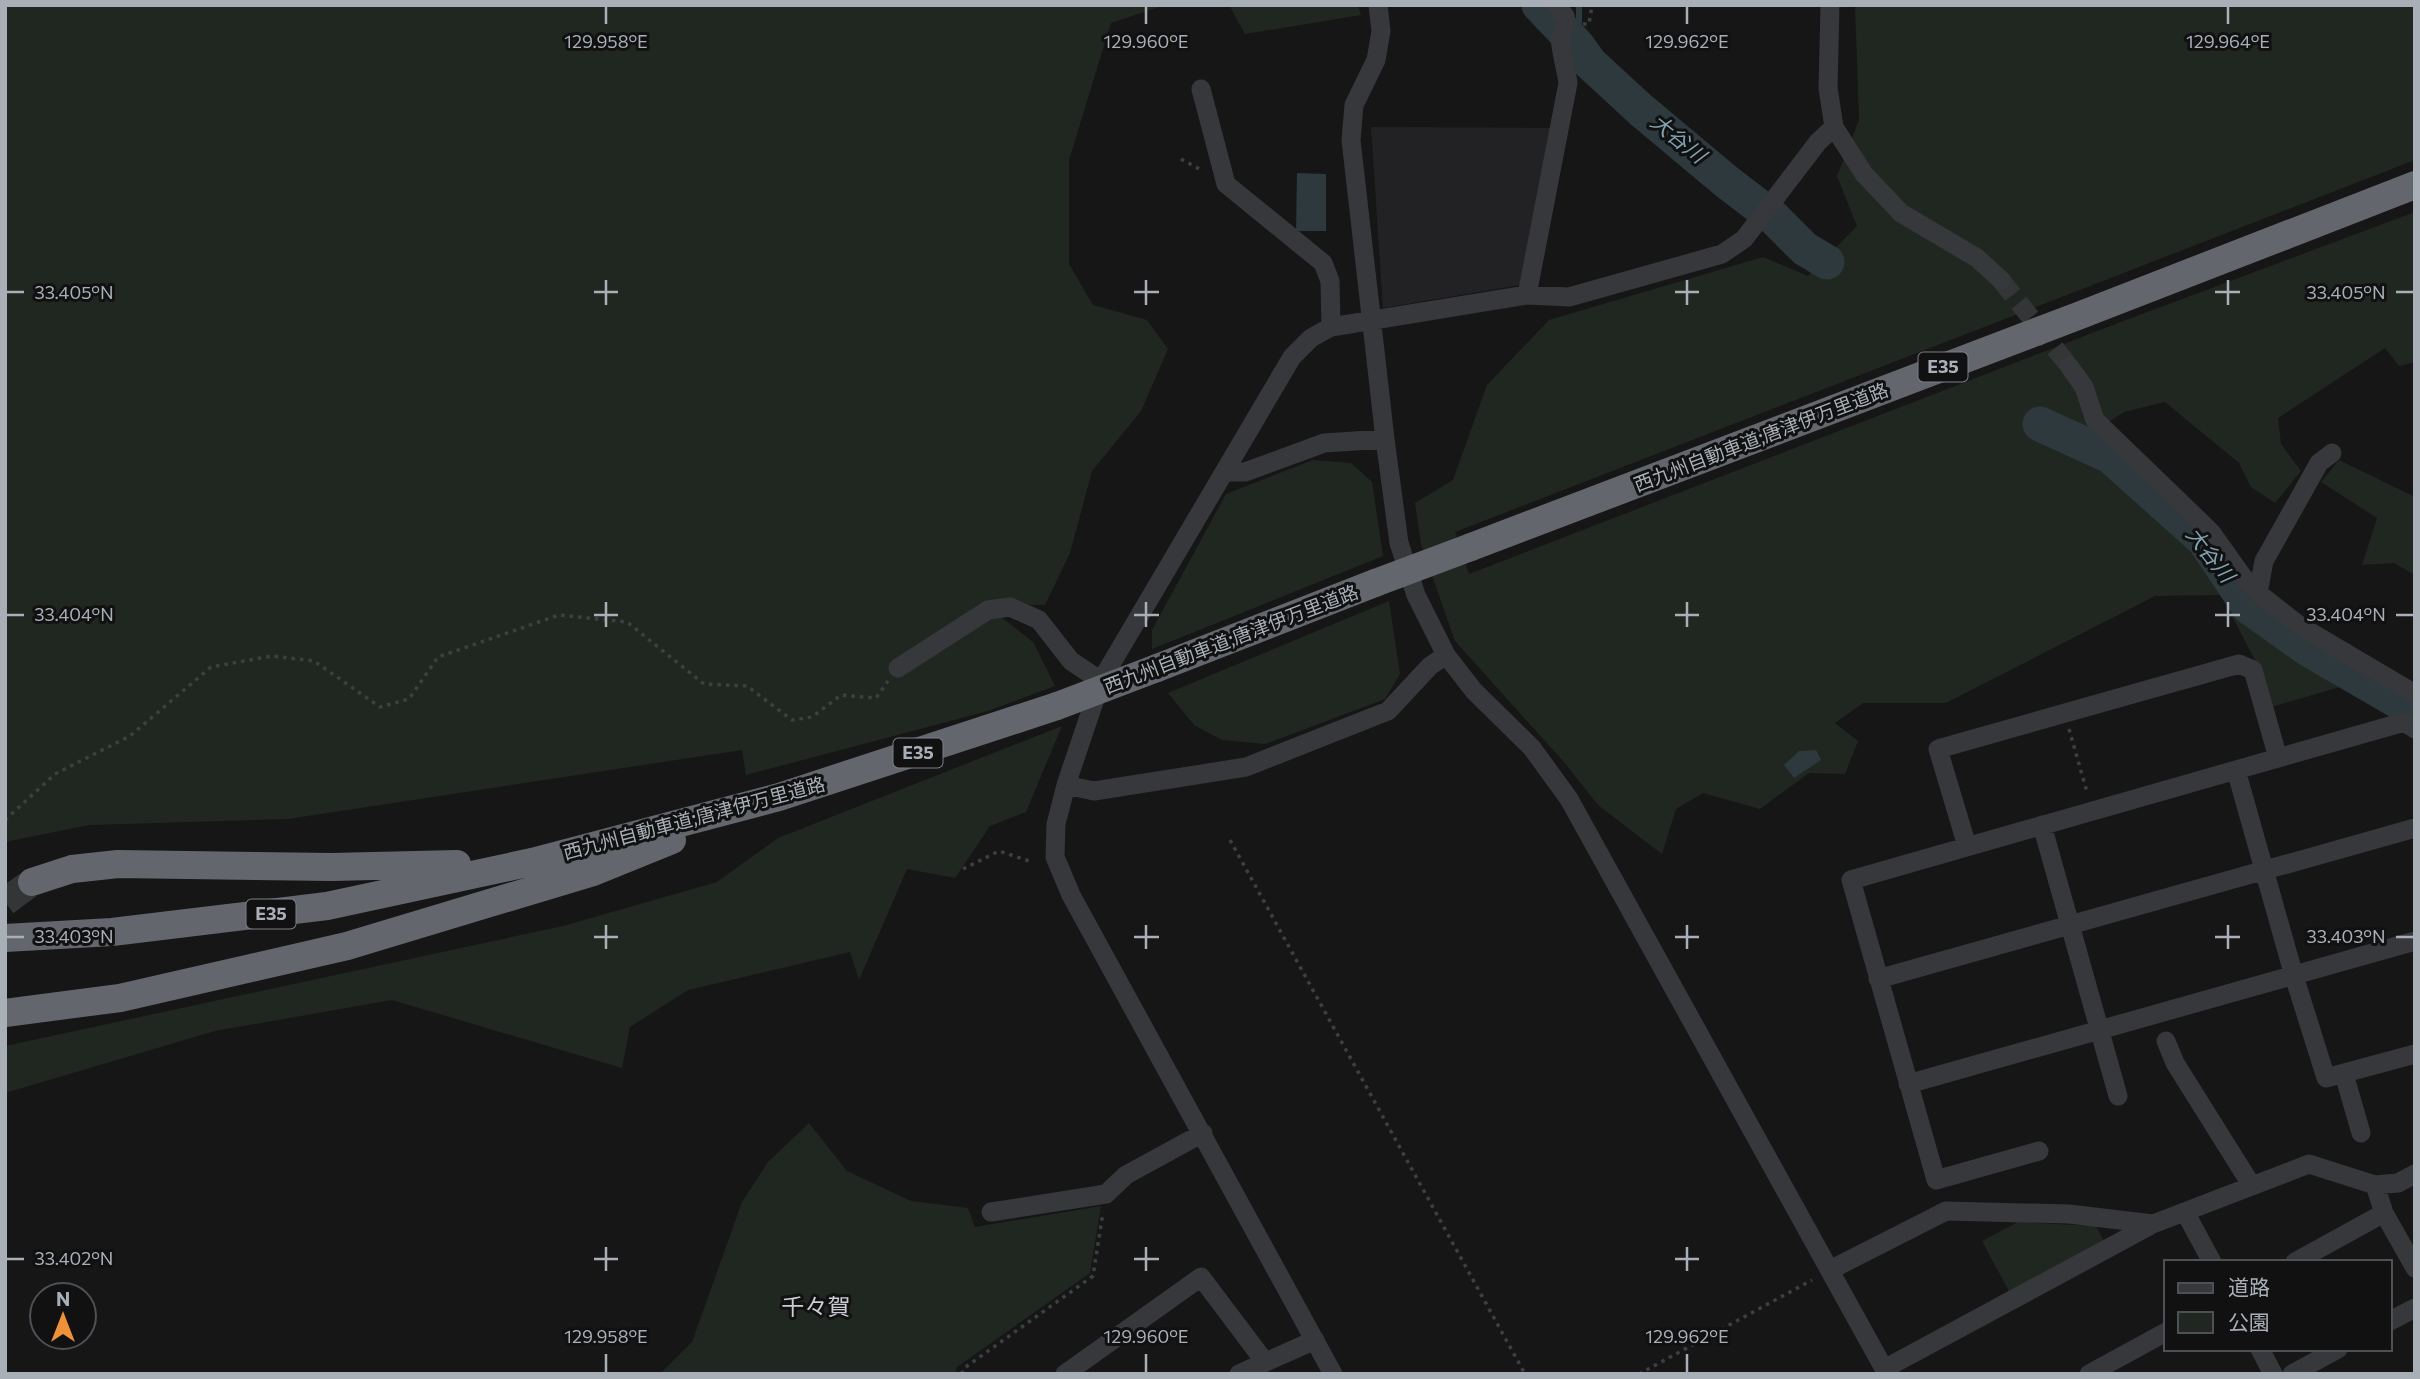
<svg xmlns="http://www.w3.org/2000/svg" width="2420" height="1379" viewBox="0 0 2420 1379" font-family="Commissioner,'Noto Sans JP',sans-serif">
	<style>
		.built { fill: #222224 }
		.green { fill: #202720 }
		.water { fill: #2e393d }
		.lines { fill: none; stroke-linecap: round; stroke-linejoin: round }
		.stream { stroke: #2e393d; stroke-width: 6 }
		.river { stroke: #2e393d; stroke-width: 35 }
		.minor-tunnel { stroke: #333537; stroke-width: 19; stroke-dasharray: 19 10; stroke-linecap: butt }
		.highway-tunnel { stroke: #333537; stroke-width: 28; stroke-dasharray: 28 14; stroke-linecap: butt }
		.path { stroke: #3d4043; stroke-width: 3.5; stroke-dasharray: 3.5 5; stroke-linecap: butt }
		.minor { stroke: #37383c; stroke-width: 19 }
		.highway { stroke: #63676d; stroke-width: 28 }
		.highway-bridge { stroke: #63676d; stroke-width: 28 }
		.ticks { fill: none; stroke: #a8afb7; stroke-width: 2.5 }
		.labels { text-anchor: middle; stroke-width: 6; stroke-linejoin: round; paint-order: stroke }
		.shield { fill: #111112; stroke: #7b8086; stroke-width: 2 }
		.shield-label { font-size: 18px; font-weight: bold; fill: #a8afb7 }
		.street-label { font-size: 19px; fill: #a8afb7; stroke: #111112 }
		.water-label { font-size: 21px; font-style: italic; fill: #80a2b1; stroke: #111112 }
		.quarter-label { font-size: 23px; fill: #c9cdd3; stroke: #111112 }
		.ticks-label { font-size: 18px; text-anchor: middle; fill: #a8afb7; stroke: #111112; stroke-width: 6; stroke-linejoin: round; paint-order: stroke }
	</style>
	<rect width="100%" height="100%" fill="#161617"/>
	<path class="built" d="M 1371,127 L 1551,128 L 1520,285 L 1383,308 Z"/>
	<path class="green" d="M 5,5 L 1165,5 L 1111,23 L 1069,160 L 1069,264 L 1093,305 L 1147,320 L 1168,349 L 1141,411 L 1092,471 L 1070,553 L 1045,605 L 984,604 L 1033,642 L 1055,686 L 988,711 L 746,775 L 742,750 L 288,819 L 89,825 L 5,842 Z
		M 1229,5 L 1358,5 L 1361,15 L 1245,34 Z
		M 1855,5 L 2415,5 L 2415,160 L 1455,532 L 1469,574 L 2118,323 L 2415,212 L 2415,362 L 2399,366 L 2385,348 L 2278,418 L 2281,444 L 2301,471 L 2275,503 L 2251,487 L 2239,463 L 2165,402 L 2124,412 L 2075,444 L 2194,543 L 2221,595 L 2350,684 L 2271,707 L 2258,666 L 2221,595 L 2155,596 L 1946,703 L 1863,703 L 1835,723 L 1858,741 L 1845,774 L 1809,773 L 1760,809 L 1703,793 L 1676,809 L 1662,854 L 1599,806 L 1563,761 L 1455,641 L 1421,544 L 1415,503 L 1453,480 L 1487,385 L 1549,320 L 1763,257 L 1808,276 L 1857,226 L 1837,176 L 1859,120 Z
		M 1313,460 L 1351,463 L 1372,482 L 1383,556 L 1152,649 L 1152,630 L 1226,494 Z
		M 2339,460 L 2413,496 L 2415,493 L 2415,575 L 2394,563 L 2362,565 L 2377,518 L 2321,482 Z
		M 1389,601 L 1400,674 L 1385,699 L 1265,744 L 1222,740 L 1194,725 L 1168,693 Z
		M 1062,726 L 1026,812 L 990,826 L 955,878 L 907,869 L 859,980 L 850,952 L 688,990 L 630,1027 L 622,1068 L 392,1000 L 215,1031 L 5,1093 L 5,1046 L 563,926 L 717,882 L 778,838 Z
		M 809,1123 L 847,1171 L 911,1201 L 968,1208 L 975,1227 L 1101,1206 L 1090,1273 L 957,1367 L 955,1374 L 660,1374 L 692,1342 L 742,1202 L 768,1162 Z
		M 2018,1222 L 2096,1226 L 2105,1243 L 2011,1295 L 1982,1241 Z"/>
	<path class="water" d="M 1297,173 L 1326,174 L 1326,231 L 1296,231 Z
		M 1816,750 L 1821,760 L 1794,778 L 1784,765 L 1799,751 Z"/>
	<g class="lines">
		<path class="stream" d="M 1577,45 L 1579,36 L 1579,5"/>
		<path class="river" d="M 1539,5 L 1577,45 L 1590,63 L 1641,110 L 1727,182 L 1774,218 L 1805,249 L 1827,262
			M 2040,424 L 2110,456 L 2204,540 L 2249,607 L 2308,649 L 2415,711"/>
		<path class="minor-tunnel" d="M 2001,280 L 2069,366"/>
		<path class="highway-tunnel" d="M 5,902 L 32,882"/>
		<path class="path" d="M 1583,24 L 1589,24 L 1592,5
			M 1181,159 L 1203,171
			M 2069,729 L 2087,792
			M 5,820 L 55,774 L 130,736 L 211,667 L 272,656 L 314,661 L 380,707 L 409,699 L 438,657 L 559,615 L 627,622 L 704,684 L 747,686 L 792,720 L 812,717 L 841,695 L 876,698 L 888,681
			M 1230,840 L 1525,1374
			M 963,869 L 999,851 L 1032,862
			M 962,1374 L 963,1369 L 1093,1276 L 1103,1212
			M 1639,1374 L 1812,1280"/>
		<path class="minor" d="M 1378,5 L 1381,31 L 1376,60 L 1354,105 L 1351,140 L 1385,439 L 1399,543 L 1416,595 L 1446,655 L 1474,691 L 1532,748 L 1569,799 L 1887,1374
			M 1201,89 L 1226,184 L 1323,263 L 1330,281 L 1331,327
			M 1834,127 L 1864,174 L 1901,213 L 1977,258 L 2001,280
			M 1527,295 L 1568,83 C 1567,73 1558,40 1561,35 C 1562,31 1565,28 1567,24 L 1565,16 L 1556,5
			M 2069,366 L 2084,387 L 2095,420 L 2211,532 L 2243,577 L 2258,593 L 2300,626 L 2415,694
			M 1224,472 L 1245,472 L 1324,443 L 1385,439
			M 2258,593 L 2264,561 L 2319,463 L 2332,453
			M 898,668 L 988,610 L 1010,607 L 1039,620 L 1071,661 L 1101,681
			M 2236,770 L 2294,976 L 2326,1078 L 2415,1054
			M 1066,785 L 1094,791 L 1246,767 L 1388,711 L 1430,666 L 1446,655
			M 2042,825 L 2118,1096
			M 1967,846 L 1938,749 L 2239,664 L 2253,670 L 2278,758
			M 1878,979 L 2415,828
			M 2166,1041 L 2175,1063 L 2252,1186
			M 2344,1074 L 2361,1133
			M 1908,1084 L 2415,941
			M 2039,1151 L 1936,1180 L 1851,880 L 2404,722 L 2415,729
			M 2375,1185 L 2384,1213 L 2415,1268
			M 991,1212 L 1106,1194 L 1126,1175 L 1203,1133
			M 2185,1212 L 2212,1262
			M 2295,1262 L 2384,1213
			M 1830,1270 L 1946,1211 L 2069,1214 L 2153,1224
			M 2390,1321 L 2415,1308
			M 2260,1349 L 2273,1374
			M 1884,1369 L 2153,1224 L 2309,1164 L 2375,1185 L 2398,1183 L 2415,1174
			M 1065,1374 L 1201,1277 L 1265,1362
			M 1239,1374 L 1315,1340
			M 1333,1374 L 1071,895 L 1055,857 L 1056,824 L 1066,785 L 1101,681 L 1292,357 L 1311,338 L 1331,327 L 1527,295 L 1569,297 L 1722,254 L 1744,239 L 1818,142 L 1834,127 L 1828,88 L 1830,5
			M 2089,1374 L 2166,1332
			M 2292,1374 L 2338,1349"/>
		<path class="highway" d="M 1471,547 L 2078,316 L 2415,185
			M 1157,668 L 1375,583
			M 32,882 L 72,869 L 118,864 L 332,867 L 457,864
			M 5,938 L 112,932 L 327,906 L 532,862 L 779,797 L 1057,706
			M 5,1013 L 120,998 L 347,946 L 593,872 L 672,840"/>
		<path class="highway-bridge" d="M 1375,583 L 1471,547
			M 1057,706 L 1157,668"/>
	</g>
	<path class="ticks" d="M 606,7 L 606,24M 1146,7 L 1146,24M 1687,7 L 1687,24M 2228,7 L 2228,24M 606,280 L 606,305M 1146,280 L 1146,305M 1687,280 L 1687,305M 2228,280 L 2228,305M 7,292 L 24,292M 594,292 L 618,292M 1134,292 L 1159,292M 1675,292 L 1699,292M 2215,292 L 2240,292M 2396,292 L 2413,292M 606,602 L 606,627M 1146,602 L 1146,627M 1687,602 L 1687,627M 2228,602 L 2228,627M 7,615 L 24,615M 594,615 L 618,615M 1134,615 L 1159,615M 1675,615 L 1699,615M 2215,615 L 2240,615M 2396,615 L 2413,615M 606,925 L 606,949M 1146,925 L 1146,949M 1687,925 L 1687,949M 2228,925 L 2228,949M 7,937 L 24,937M 594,937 L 618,937M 1134,937 L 1159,937M 1675,937 L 1699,937M 2215,937 L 2240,937M 2396,937 L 2413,937M 606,1247 L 606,1271M 1146,1247 L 1146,1271M 1687,1247 L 1687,1271M 7,1259 L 24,1259M 594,1259 L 618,1259M 1134,1259 L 1159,1259M 1675,1259 L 1699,1259M 606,1354 L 606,1372M 1146,1354 L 1146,1372M 1687,1354 L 1687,1372"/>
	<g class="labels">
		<g class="shield">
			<rect x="1918.5" y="352.5" width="49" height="29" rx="5"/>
			<rect x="893.5" y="738.5" width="49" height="29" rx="5"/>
			<rect x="246.5" y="899.5" width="49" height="29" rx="5"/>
		</g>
		<g class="shield-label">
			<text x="1943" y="373">E35</text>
			<text x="918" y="759">E35</text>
			<text x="271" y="920">E35</text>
		</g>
		<g class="street-label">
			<text transform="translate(1761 437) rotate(-21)" y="7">西九州自動車道;唐津伊万里道路</text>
			<text transform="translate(1231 639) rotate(-21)" y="7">西九州自動車道;唐津伊万里道路</text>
			<text transform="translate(694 818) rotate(-15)" y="7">西九州自動車道;唐津伊万里道路</text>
		</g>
		<g class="water-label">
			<text transform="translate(1678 139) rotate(39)" y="7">大谷川</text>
			<text transform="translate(2210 555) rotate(52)" y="7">大谷川</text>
		</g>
		<g class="quarter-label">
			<text x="816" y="1315">千々賀</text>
		</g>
	</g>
	<g class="ticks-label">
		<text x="606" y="48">129.958°E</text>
		<text x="1146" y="48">129.960°E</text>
		<text x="1687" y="48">129.962°E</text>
		<text x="2228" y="48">129.964°E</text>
		<text x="74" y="299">33.405°N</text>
		<text x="2346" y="299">33.405°N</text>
		<text x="74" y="621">33.404°N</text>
		<text x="2346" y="621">33.404°N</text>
		<text x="74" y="943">33.403°N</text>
		<text x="2346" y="943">33.403°N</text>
		<text x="74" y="1265">33.402°N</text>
		<text x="606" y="1343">129.958°E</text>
		<text x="1146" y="1343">129.960°E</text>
		<text x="1687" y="1343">129.962°E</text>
	</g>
	<rect width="2420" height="1379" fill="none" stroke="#a8afb7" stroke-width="14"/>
	<rect x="2164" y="1260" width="228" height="91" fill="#111112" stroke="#4d5054" stroke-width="2"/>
	<rect x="2178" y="1283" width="35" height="10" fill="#37383c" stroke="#4d5054" stroke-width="2"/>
	<text x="2228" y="1295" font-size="21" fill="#a8afb7">道路</text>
	<rect x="2178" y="1312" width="35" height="21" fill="#202720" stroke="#4d5054" stroke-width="2"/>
	<text x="2228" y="1330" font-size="21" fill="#a8afb7">公園</text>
	<g transform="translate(63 1316)"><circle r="33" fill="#111112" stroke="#4d5054" stroke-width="2"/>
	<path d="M0-5L12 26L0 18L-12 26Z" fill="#ed9238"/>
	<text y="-10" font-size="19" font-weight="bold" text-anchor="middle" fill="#a8afb7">N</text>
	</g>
</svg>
